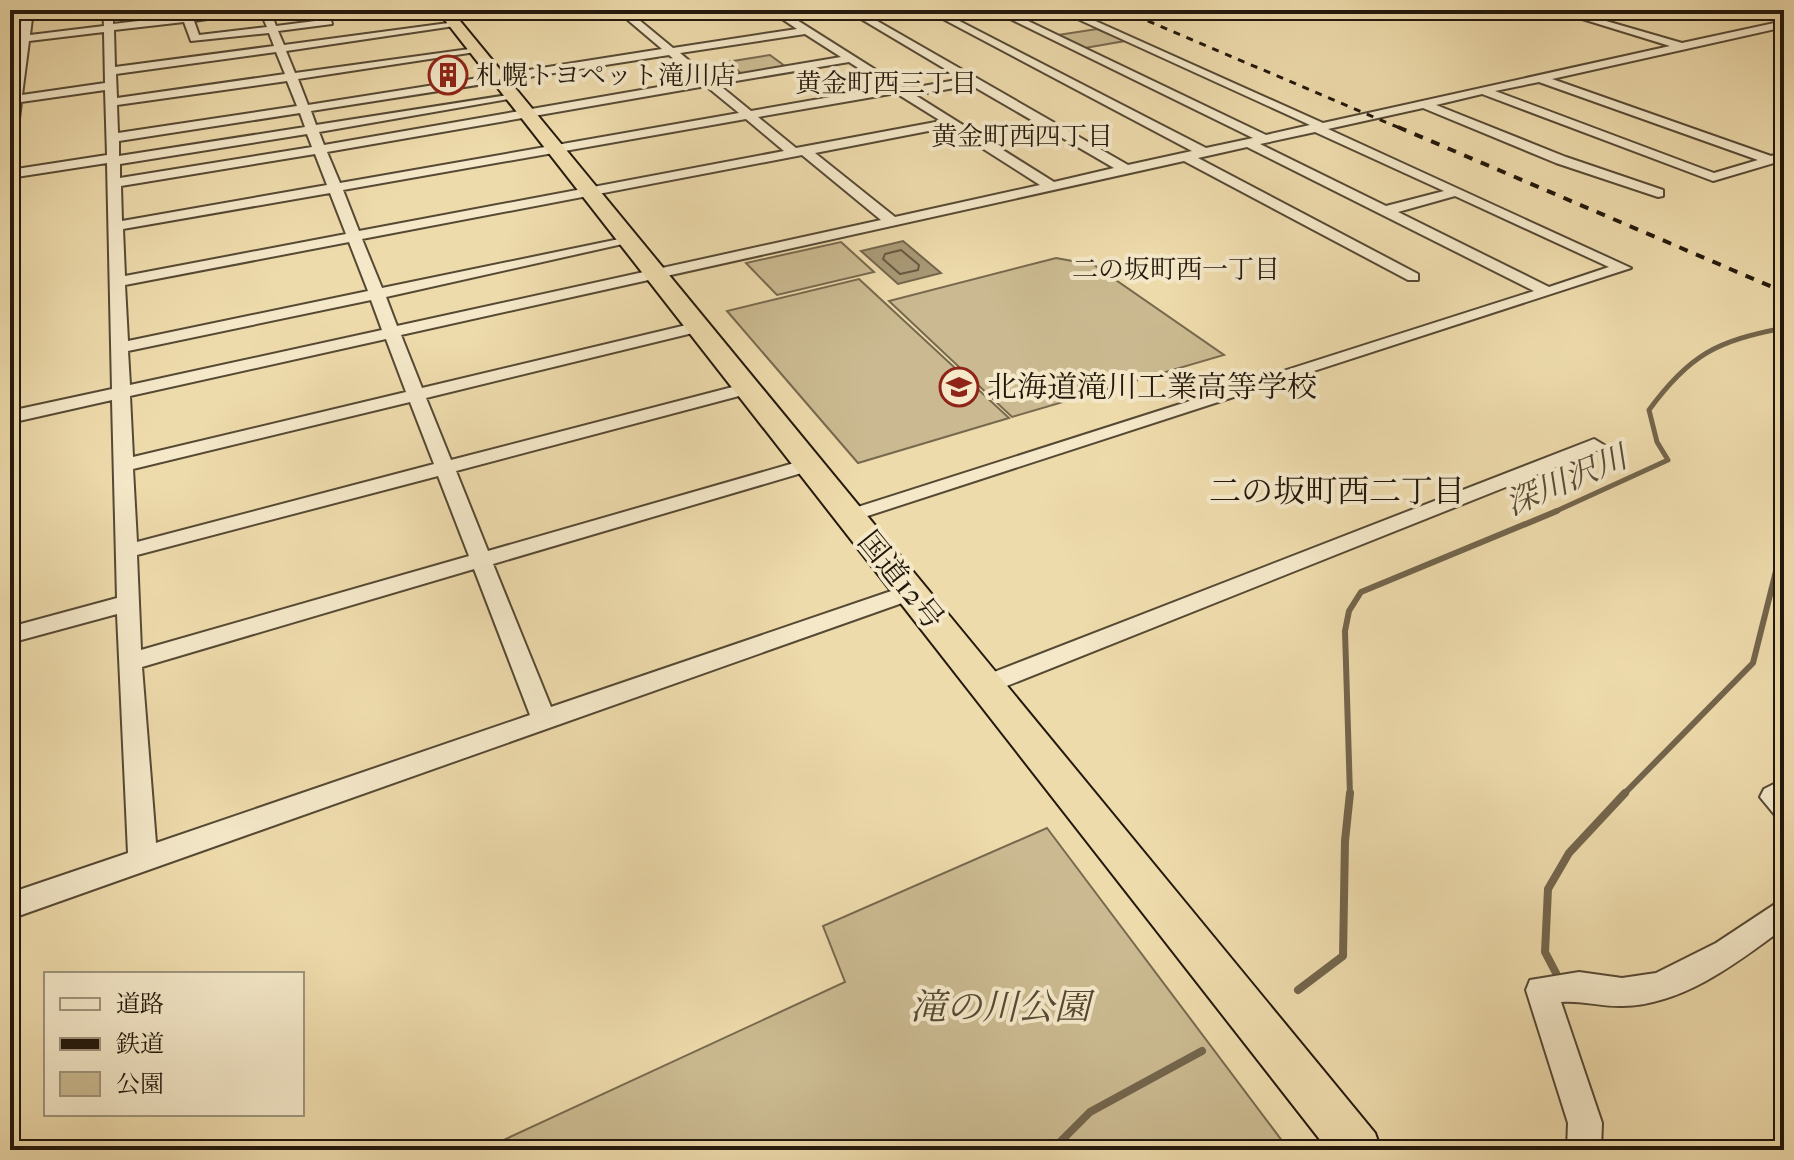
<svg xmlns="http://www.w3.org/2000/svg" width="1794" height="1160" viewBox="0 0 1794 1160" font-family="'IM FELL French Canon','Noto Serif JP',serif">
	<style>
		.green { fill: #cbba91; stroke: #77694e; stroke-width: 2 }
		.water { fill: #a99976; stroke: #73654c; stroke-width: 2 }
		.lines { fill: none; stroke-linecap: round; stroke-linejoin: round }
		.shore { stroke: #665841; stroke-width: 2 }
		.stream-far3 { stroke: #73654c; stroke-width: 3 }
		.stream-far2 { stroke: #73654c; stroke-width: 5 }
		.stream-far1 { stroke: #73654c; stroke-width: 6 }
		.stream { stroke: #73654c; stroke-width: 8 }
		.minor-casing { stroke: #564934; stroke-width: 4 }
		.highway-casing { stroke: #23180c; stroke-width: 4 }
		.minor { fill: #f4e8c9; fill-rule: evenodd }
		.highway { fill: #eedbac; fill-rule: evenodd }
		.rail-far1 { stroke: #23180c; stroke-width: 3; stroke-dasharray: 7 7; stroke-linecap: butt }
		.rail { stroke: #23180c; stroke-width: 4; stroke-dasharray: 9 9; stroke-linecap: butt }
		.labels { text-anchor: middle; stroke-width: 8; stroke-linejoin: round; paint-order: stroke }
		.far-poi-label { font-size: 26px; fill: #23180c; stroke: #f4e8c9; text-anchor: start }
		.far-neighbourhood-label { font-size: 26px; fill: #23180c; stroke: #f4e8c9 }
		.poi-label { font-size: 30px; fill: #23180c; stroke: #f4e8c9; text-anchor: start }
		.street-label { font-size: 30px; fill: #23180c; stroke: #f4e8c9 }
		.water-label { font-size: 32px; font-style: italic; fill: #594c36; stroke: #f4e8c9 }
		.neighbourhood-label { font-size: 32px; fill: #23180c; stroke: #f4e8c9 }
		.near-park-label { font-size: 36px; font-style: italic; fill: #554934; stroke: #f4e8c9 }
	</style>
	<rect width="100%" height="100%" fill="#eedbac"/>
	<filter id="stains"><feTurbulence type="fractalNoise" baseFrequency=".0025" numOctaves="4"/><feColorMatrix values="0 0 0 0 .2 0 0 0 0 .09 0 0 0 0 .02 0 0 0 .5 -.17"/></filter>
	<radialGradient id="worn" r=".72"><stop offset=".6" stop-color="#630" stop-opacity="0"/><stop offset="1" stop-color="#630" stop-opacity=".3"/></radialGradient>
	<path class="green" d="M 1097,29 L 1125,41 L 1085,48 L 1058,35 Z
		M 770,55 L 786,67 L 742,74 L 727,62 Z
		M 841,242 L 874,272 L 777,295 L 746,263 Z
		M 1056,258 L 1094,265 L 1224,355 L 1012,417 L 889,301 Z
		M 859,279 L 1009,418 L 858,463 L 727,311 Z
		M 1047,828 L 1289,1150 L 482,1150 L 845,982 L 823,926 Z"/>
	<path class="water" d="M 903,241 L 941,273 L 898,284 L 861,251 Z"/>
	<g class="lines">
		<path class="shore" d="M 901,250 L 919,265 L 918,270 L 900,274 L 883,259 L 885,254 Z"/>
		<path class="stream-far3" d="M 1780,30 L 1784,31"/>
		<path class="stream-far2" d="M 1552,513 L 1668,460 L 1657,442 L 1649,410 C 1690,354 1717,341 1784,328"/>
		<path class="stream-far1" d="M 1350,795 L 1345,631 L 1349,611 L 1361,592 L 1557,511
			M 1623,795 L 1753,663 L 1784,539"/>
		<path class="stream" d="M 1556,973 L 1545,952 L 1548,889 L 1569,853 L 1625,793
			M 1298,990 L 1343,956 L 1345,841 L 1350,793
			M 1052,1150 L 1090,1112 L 1202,1051"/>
		<defs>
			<path id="minor" d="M 23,10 L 33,10 L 30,35 L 104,26 L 103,10 L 113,10 L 113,24 L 232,10 L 270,10 L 276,26 L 323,20 L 318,10 L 328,10 L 332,24 L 278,31 L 284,45 L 456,22 L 461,25 L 286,51 L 295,73 L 477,48 L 482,51 L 298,79 L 308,105 L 662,49 L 616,10 L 627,10 L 673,48 L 797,29 L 769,10 L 781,10 L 906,89 L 962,79 L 846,10 L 858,10 L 1128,165 L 1192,151 L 926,10 L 938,10 L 1206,148 L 1253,138 L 992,10 L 1005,10 L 1266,135 L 1310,125 L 1058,10 L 1071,10 L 1323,123 L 1670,46 L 1553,10 L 1568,10 L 1682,43 L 1784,21 L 1784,27 L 1552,79 L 1771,156 L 1784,152 L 1784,160 L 1713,181 L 1482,94 L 1436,105 L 1566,157 L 1663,190 L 1663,196 L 1658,197 L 1556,163 L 1423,108 L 1328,129 L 1631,268 L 849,522 L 842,520 L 839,516 L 842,512 L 1534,291 L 1247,147 L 1198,158 L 1418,274 L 1418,280 L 1408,280 L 1184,161 L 401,335 L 422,388 L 699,322 L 707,327 L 705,330 L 426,398 L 451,460 L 748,383 L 757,388 L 754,392 L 456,471 L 488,551 L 801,461 L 815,461 L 818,465 L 815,469 L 493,564 L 551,707 L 903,587 L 919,587 L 922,592 L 919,597 L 10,919 L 10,893 L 128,853 L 117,614 L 10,643 L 10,627 L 117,598 L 112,400 L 10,423 L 10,411 L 112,389 L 107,163 L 10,178 L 10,170 L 107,155 L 105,90 L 21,102 L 16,143 L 10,147 L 10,97 L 19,42 L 10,43 L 10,37 L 19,36 ZM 260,11 L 267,27 L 199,35 L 194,21 ZM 184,22 L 191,41 L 269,33 L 274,46 L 115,67 L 114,30 ZM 104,32 L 105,83 L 22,95 L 29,41 ZM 805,34 L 841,57 L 711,79 L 680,53 ZM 276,52 L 285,74 L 117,98 L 116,74 ZM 669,55 L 699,80 L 324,145 L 319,132 L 520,97 L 514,94 L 316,125 L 311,111 ZM 849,62 L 888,87 L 751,111 L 718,84 ZM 287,81 L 297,106 L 118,133 L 117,105 ZM 1539,82 L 1758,160 L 1714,173 L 1495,91 ZM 971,85 L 1114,168 L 1054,182 L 915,95 ZM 706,86 L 739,113 L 340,183 L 327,152 ZM 896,93 L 941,121 L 796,148 L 758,117 ZM 300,113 L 305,127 L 119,156 L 119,141 ZM 746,119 L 784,151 L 359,231 L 343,190 ZM 949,127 L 1040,185 L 895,217 L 815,153 ZM 1315,132 L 1444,191 L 1386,206 L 1260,144 ZM 307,134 L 312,147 L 120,178 L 120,164 ZM 315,154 L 327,185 L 122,221 L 121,186 ZM 802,155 L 881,220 L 397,326 L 386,297 L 636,241 L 629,237 L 382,288 L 362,239 ZM 330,193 L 346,234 L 125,276 L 123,229 ZM 1455,196 L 1609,267 L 1549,287 L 1398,212 ZM 349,242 L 368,291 L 128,341 L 125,285 ZM 371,300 L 382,330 L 130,385 L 128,351 ZM 386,339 L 406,392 L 133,457 L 130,396 ZM 410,402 L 434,464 L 137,542 L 133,469 ZM 438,476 L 469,556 L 141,650 L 137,555 ZM 474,569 L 530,715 L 156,843 L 142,667 Z
				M 1594,439 L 1604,445 L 1601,449 L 994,691 L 976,691 L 973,685 L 976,679 Z
				M 1784,779 L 1784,817 L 1774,814 L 1760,797 L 1764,789 Z
				M 1784,898 L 1784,928 C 1738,962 1683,1005 1623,1006 C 1602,1007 1582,1000 1561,1002 L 1602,1123 L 1601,1150 L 1567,1150 L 1568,1123 L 1526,990 L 1530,980 L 1579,972 L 1622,978 L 1656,973 L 1716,943 Z"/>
			<path id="highway" d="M 437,10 L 451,10 L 1375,1133 L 1381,1150 L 1328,1150 Z"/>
		</defs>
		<use href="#minor" class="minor-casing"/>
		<use href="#highway" class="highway-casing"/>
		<use href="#minor" class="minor"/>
		<use href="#highway" class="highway"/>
		<path class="rail-far1" d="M 1122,10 L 1402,129"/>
		<path class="rail" d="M 1398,127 L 1784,292"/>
	</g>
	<defs>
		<symbol id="building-ring" viewBox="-11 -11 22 22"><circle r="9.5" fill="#f4e8c9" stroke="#8f2418" stroke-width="1.5"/><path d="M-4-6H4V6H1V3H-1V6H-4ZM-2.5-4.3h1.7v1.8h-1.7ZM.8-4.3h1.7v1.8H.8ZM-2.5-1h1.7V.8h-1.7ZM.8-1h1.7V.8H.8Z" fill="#8f2418"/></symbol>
		<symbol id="school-ring" viewBox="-11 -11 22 22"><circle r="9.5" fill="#f4e8c9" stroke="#8f2418" stroke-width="1.5"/><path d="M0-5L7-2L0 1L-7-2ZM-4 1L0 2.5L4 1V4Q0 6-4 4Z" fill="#8f2418"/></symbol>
	</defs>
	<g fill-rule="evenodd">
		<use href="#building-ring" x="426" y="53" width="44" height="44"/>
		<use href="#school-ring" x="937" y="365" width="44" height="44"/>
	</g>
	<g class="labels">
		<g class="far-poi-label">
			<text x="476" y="84">札幌トヨペット滝川店</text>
		</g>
		<g class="far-neighbourhood-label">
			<text x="886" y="92">黄金町西三丁目</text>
			<text x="1022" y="145">黄金町西四丁目</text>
			<text x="1176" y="278">二の坂町西一丁目</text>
		</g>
		<g class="poi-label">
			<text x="987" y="397">北海道滝川工業高等学校</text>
		</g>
		<g class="street-label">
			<text transform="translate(901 580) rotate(51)" y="10">国道12号</text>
		</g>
		<g class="water-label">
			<text transform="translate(1566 480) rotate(-23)" y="11">深川沢川</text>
		</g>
		<g class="neighbourhood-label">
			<text x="1337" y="502">二の坂町西二丁目</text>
		</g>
		<g class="near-park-label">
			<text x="1000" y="1019">滝の川公園</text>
		</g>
	</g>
	<rect width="1794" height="1160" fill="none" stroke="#eedbac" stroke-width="40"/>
	<rect x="12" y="12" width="1770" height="1136" fill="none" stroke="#23180c" stroke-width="4"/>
	<rect x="20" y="20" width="1754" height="1120" fill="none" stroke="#23180c" stroke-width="2"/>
	<rect x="44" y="972" width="260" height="144" fill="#f4e8c9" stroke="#a0957d" stroke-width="2"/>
	<rect x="60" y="998" width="40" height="12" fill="#f4e8c9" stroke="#a0957d" stroke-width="2"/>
	<text x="116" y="1012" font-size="24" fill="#23180c">道路</text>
	<rect x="60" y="1038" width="40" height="12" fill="#23180c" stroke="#a0957d" stroke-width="2"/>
	<text x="116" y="1052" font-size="24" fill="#23180c">鉄道</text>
	<rect x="60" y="1072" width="40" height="24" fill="#cbba91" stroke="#a0957d" stroke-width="2"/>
	<text x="116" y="1092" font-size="24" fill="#23180c">公園</text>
	<rect width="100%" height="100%" filter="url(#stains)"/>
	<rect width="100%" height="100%" fill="url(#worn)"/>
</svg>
